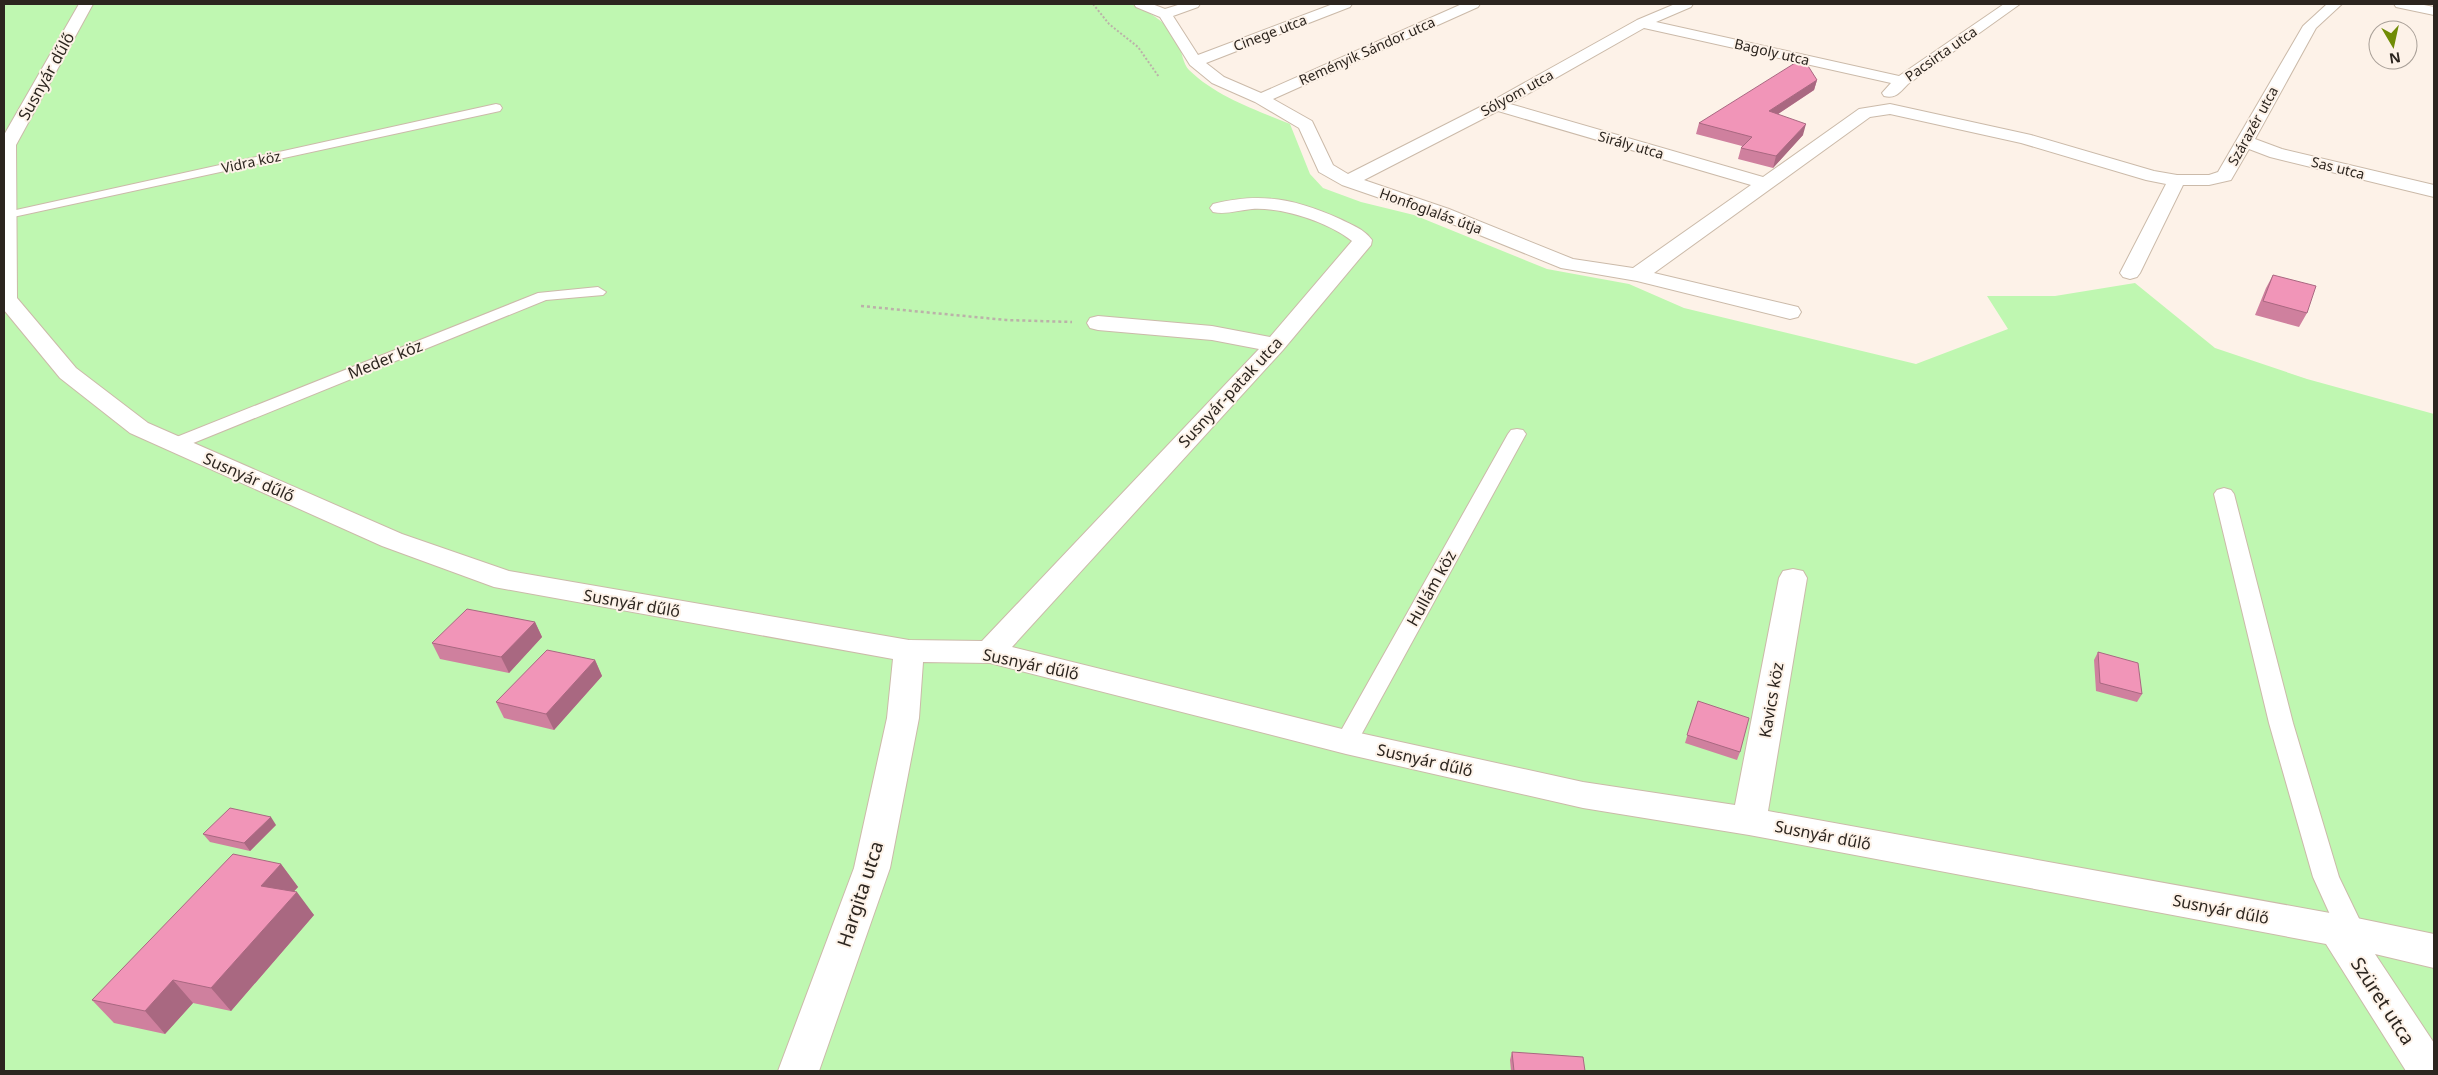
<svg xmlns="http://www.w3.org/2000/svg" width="2438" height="1075" viewBox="0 0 2438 1075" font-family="'Noto Sans',sans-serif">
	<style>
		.green { fill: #bff7b1 }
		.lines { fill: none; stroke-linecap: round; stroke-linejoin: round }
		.service-casing { stroke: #cbbaa9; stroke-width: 2 }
		.minor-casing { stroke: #cbbaa9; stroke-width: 2 }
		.path-far1 { stroke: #bbb1a9; stroke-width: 2; stroke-dasharray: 2 2; stroke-linecap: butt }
		.path { stroke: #bbb1a9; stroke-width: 2.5; stroke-dasharray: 3 3; stroke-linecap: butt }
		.service { fill: #fff; fill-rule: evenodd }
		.minor { fill: #fff; fill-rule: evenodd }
		.wall { fill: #cf809e }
		.shaded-wall { fill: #a96881 }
		.building { fill: #f195b8; stroke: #a96881 }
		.labels { text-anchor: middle; stroke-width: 4; stroke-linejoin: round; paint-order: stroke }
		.far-street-label { font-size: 14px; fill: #2c251f; stroke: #fdf2e8 }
		.street-label { font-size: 16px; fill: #2c251f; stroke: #fdf2e8 }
		.near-street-label { font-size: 19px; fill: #2c251f; stroke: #fdf2e8 }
	</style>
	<rect width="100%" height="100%" fill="#fdf2e8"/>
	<path class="green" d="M 4,4 L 1131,4 C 1150,12 1171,24 1179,45 C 1182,52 1183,64 1189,70 C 1217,97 1254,109 1290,124 L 1310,174 L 1323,188 L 1361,202 L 1414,215 L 1547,269 L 1629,284 L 1684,308 L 1916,364 L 2008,329 L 1987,296 L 2055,296 L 2135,283 L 2215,348 L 2307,379 L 2434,414 L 2434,1071 L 4,1071 Z"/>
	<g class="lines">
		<defs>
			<path id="service" d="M 496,104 L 500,105 L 502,108 L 500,111 L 4,219 L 4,213 L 7,212 Z
				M 598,287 L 606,292 L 603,295 L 546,300 L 181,448 L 169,448 L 166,444 L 169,440 L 538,293 Z
				M 1517,429 L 1523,430 L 1526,434 L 1354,748 L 1346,751 L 1338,748 L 1334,742 L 1338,736 L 1508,434 L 1511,430 Z
				M 2224,488 L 2231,490 L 2234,494 L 2293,723 L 2339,877 L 2366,933 L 2362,941 L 2352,945 L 2342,941 L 2313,877 L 2269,723 L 2214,494 L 2217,490 Z"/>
			<path id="minor" d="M 79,4 L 93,4 L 16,145 L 17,298 L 76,368 L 148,423 L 402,534 L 509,571 L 909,640 L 982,641 L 1259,349 L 1212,340 L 1098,330 L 1090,328 L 1087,323 L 1090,318 L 1098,316 L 1212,326 L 1270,337 L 1352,241 C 1328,222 1282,207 1252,209 C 1239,210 1226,215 1213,212 L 1210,208 L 1213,204 C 1262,192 1295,199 1340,219 C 1352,225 1364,229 1372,240 L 1371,245 L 1283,350 L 1012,647 L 1346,730 L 1583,782 L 1735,805 L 1779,578 L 1783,571 L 1793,569 L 1803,571 L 1807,578 L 1768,811 L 2352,917 L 2434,934 L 2434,968 L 2375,954 L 2434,1043 L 2434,1071 L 2406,1071 L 2326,944 L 1749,835 L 1583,808 L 1346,754 L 990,663 L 923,662 L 919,718 L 890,868 L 819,1071 L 778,1071 L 854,868 L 887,718 L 893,659 L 494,587 L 382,546 L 130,433 L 60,378 L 4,310 L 4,135 Z
				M 1134,4 L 1152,4 L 1165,9 L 1181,4 L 1200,4 L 1198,7 L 1173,16 L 1198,55 L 1333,4 L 1352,4 L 1350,7 L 1206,63 L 1224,77 L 1261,93 L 1462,4 L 1480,4 L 1478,7 L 1273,99 L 1312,121 L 1333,165 L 1348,174 L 1490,102 L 1637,20 L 1675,4 L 1693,4 L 1691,7 L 1656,22 L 1899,76 L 2004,4 L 2020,4 L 1908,84 C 1900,92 1896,99 1884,96 L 1882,93 L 1891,83 L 1644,28 L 1510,104 L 1763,177 L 1859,109 L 1890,104 L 2031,135 L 2154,171 L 2177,175 L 2209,175 L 2218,172 L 2303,26 L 2327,4 L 2342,4 L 2316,28 L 2255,139 L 2282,149 L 2434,185 L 2434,197 L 2270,157 L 2249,149 L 2231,180 L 2209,185 L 2183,185 L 2140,273 L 2137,277 L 2130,279 L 2123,277 L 2120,273 L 2166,184 L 2146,180 L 2021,143 L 1890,114 L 1870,117 L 1654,273 L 1798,307 L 1801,312 L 1798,317 L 1790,319 L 1637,281 L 1561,268 L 1435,217 L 1342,185 L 1319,172 L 1299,128 L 1255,102 L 1212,83 L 1190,65 L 1160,17 L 1136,7 ZM 1498,111 L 1751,185 L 1633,268 L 1573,259 L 1449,209 L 1364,180 Z
				M 2394,4 L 2419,4 L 2434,7 L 2434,15 L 2396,7 Z"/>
		</defs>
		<use href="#service" class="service-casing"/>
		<use href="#minor" class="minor-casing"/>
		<path class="path-far1" d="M 1093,4 L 1109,24 L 1138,47 L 1159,77"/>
		<path class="path" d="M 861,306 L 1006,320 L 1072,322"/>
		<use href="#service" class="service"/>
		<use href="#minor" class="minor"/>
	</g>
	<path class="wall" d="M 1817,80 L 1814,90 L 1778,114 L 1803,135 L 1773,168 L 1738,159 L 1741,148 L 1742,146 L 1696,134 L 1699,123 Z
		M 2273,275 L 2307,313 L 2299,327 L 2255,315 L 2266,288 Z
		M 535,622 L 542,637 L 509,673 L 440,659 L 432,643 Z
		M 2098,652 L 2142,694 L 2137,702 L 2096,691 L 2094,660 Z
		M 595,660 L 602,676 L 554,730 L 504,718 L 496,702 Z
		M 1698,701 L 1740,752 L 1737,760 L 1685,743 Z
		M 276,825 L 250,851 L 210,842 L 203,834 Z
		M 281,864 L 298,887 L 293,892 L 314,915 L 231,1011 L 193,1003 L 165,1034 L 114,1023 L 92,1000 Z
		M 1512,1052 L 1585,1071 L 1511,1071 L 1510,1060 Z"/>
	<path class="shaded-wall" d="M 1817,80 L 1814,90 L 1766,122 L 1769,111 Z
		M 1806,124 L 1803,135 L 1773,168 L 1776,156 Z
		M 535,622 L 542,637 L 509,673 L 501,657 Z
		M 595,660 L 602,676 L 554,730 L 546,714 Z
		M 271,817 L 276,825 L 250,851 L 244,843 Z
		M 281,864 L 298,887 L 278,909 L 261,886 Z
		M 297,892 L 314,915 L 231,1011 L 211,988 Z
		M 173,980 L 193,1003 L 165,1034 L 145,1011 Z"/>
	<path class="building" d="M 1803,58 L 1817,80 L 1769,111 L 1806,124 L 1776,156 L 1741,148 L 1752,137 L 1699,123 Z
		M 2273,275 L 2316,286 L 2307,313 L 2263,301 Z
		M 467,609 L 535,622 L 501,657 L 432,643 Z
		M 547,650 L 595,660 L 546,714 L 496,702 Z
		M 2098,652 L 2138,663 L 2142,694 L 2100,683 Z
		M 1698,701 L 1749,718 L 1740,752 L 1687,735 Z
		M 230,808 L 271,817 L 244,843 L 203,834 Z
		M 233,854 L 281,864 L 261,886 L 297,892 L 211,988 L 173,980 L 145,1011 L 92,1000 Z
		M 1512,1052 L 1583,1057 L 1585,1071 L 1514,1071 Z"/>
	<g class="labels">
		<g class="far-street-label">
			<text transform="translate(1270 33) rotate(-21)" y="5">Cinege utca</text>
			<text transform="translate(1367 51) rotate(-24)" y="5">Reményik Sándor utca</text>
			<text transform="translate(1772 52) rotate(13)" y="5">Bagoly utca</text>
			<text transform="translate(1941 54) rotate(-35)" y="5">Pacsirta utca</text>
			<text transform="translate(1517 93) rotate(-29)" y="5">Sólyom utca</text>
			<text transform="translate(2253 126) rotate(-61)" y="5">Szárazér utca</text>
			<text transform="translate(1631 145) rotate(16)" y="5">Sirály utca</text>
			<text transform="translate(251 162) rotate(-12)" y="5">Vidra köz</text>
			<text transform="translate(2338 168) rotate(14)" y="5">Sas utca</text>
			<text transform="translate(1431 211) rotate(20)" y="5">Honfoglalás útja</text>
		</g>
		<g class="street-label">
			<text transform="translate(46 76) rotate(-61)" y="6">Susnyár dűlő</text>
			<text transform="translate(385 359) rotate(-22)" y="6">Meder köz</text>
			<text transform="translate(1230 392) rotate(-47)" y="6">Susnyár-patak utca</text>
			<text transform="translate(249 477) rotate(24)" y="6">Susnyár dűlő</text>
			<text transform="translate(1431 588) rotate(-61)" y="6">Hullám köz</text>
			<text transform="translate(632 603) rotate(10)" y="6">Susnyár dűlő</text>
			<text transform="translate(1031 664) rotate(12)" y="6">Susnyár dűlő</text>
			<text transform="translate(1771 700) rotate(-80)" y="6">Kavics köz</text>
			<text transform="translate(1425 760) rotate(13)" y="6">Susnyár dűlő</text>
			<text transform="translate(1823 835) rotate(11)" y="6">Susnyár dűlő</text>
			<text transform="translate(2221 909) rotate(11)" y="6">Susnyár dűlő</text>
		</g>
		<g class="near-street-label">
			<text transform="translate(860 894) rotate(-72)" y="7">Hargita utca</text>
			<text transform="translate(2383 1001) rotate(57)" y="7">Szüret utca</text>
		</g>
	</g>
	<rect width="2438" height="1075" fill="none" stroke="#2c251f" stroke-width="10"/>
	<g transform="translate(2393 45) rotate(171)"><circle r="24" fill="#fdf2e8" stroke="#a9a098"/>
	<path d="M0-4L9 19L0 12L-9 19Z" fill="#708c05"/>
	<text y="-8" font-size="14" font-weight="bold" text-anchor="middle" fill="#2c251f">N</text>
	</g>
</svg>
